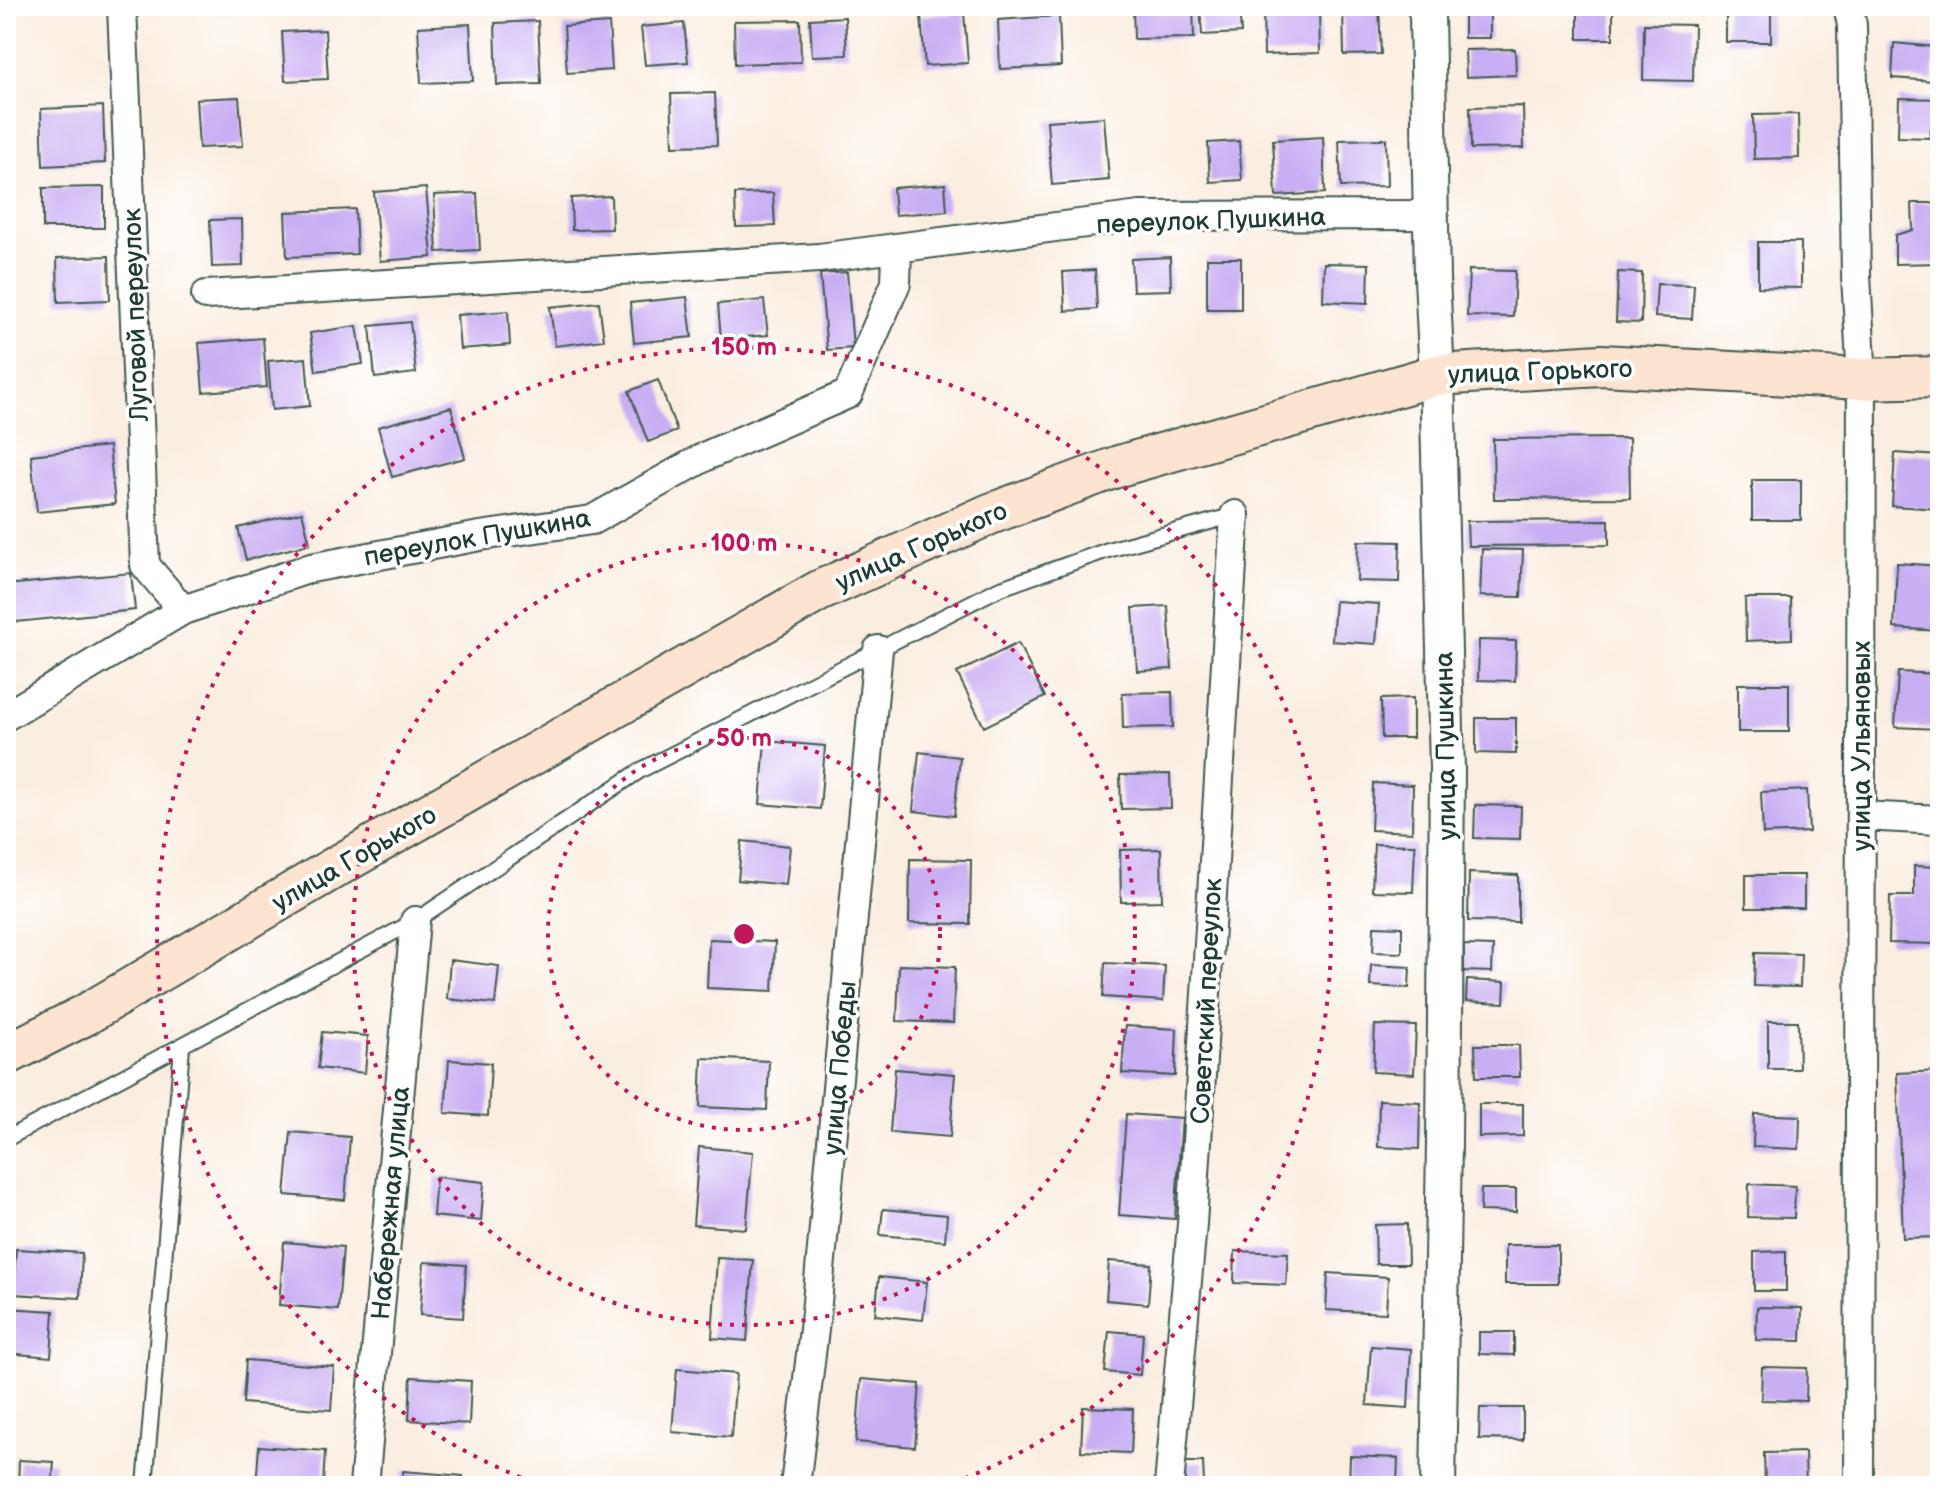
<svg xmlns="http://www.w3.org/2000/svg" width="1946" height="1492" viewBox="0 0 1946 1492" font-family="'Balsamiq Sans',sans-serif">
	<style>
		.building { fill: #c8aef3 }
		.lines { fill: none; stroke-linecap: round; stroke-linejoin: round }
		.service-casing { stroke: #40584e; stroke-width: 18 }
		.minor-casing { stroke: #40584e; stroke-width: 32 }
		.tertiary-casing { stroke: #40584e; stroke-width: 38 }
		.secondary-casing { stroke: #40584e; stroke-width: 44 }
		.service { stroke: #fff; stroke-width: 14 }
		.minor { stroke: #fff; stroke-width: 28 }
		.tertiary { stroke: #fff; stroke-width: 34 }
		.secondary { stroke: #fde4d0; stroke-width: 40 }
		.ring { fill: none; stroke: #c2185b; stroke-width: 4; stroke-dasharray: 4 8 }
		.labels { text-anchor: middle; stroke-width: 7; stroke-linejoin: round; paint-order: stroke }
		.street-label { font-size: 26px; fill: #1f3d34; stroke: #fff }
		.centre { fill: #c2185b; stroke: #fff; stroke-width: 4 }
		.ring-label { font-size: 24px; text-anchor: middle; font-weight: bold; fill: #c2185b; stroke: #fff; stroke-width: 7; stroke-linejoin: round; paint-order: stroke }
	</style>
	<rect width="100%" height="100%" fill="#fff"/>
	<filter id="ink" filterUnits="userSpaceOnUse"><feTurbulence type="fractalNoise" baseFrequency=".0125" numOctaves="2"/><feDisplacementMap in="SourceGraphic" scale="16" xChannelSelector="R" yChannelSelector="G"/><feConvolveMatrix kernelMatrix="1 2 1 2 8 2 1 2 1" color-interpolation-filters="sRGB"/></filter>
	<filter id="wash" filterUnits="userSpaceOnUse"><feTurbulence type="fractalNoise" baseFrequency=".006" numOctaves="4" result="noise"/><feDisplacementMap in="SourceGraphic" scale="32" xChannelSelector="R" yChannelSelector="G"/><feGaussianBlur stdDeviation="1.8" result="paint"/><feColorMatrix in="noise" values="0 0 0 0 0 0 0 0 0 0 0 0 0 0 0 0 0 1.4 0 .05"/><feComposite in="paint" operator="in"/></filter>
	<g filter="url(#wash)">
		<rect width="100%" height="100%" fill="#faeee0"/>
		<g id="blocks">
			<path class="building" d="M 1133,6 L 1193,6 L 1194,38 L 1134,39 Z
				M 1200,6 L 1239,6 L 1241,33 L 1202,35 Z
				M 1343,6 L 1379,6 L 1381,54 L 1344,55 Z
				M 1578,6 L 1613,6 L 1613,39 L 1578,39 Z
				M 1726,6 L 1771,6 L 1771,42 L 1726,42 Z
				M 1319,8 L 1320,53 L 1264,55 L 1263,9 Z
				M 964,13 L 968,63 L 925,66 L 921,16 Z
				M 1464,13 L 1490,13 L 1490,38 L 1464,38 Z
				M 1059,16 L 1061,66 L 1000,69 L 998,20 Z
				M 845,17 L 847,55 L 812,56 L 810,19 Z
				M 800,20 L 801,62 L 735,64 L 734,21 Z
				M 538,21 L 541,84 L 497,85 L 495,23 Z
				M 609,23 L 612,70 L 567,73 L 564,26 Z
				M 684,23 L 688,62 L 645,65 L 641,27 Z
				M 470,24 L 473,81 L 421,83 L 418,27 Z
				M 1644,24 L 1694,25 L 1693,81 L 1643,80 Z
				M 325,30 L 328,79 L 285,81 L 282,32 Z
				M 1894,43 L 1935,47 L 1933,81 L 1892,78 Z
				M 1515,49 L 1516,75 L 1466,77 L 1465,50 Z
				M 715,93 L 717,145 L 673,146 L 671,94 Z
				M 239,97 L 243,146 L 199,148 L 196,99 Z
				M 1899,98 L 1940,99 L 1940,128 L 1931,128 L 1930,138 L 1898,137 Z
				M 103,106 L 105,163 L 43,166 L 41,109 Z
				M 1523,106 L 1524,148 L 1471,149 L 1470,107 Z
				M 1798,114 L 1799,158 L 1754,159 L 1753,115 Z
				M 1104,117 L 1109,180 L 1052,185 L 1047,121 Z
				M 1323,137 L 1325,193 L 1276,196 L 1273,140 Z
				M 1386,139 L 1387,186 L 1341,187 L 1339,140 Z
				M 1239,141 L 1242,180 L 1210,182 L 1208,143 Z
				M 945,184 L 947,211 L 895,215 L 893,188 Z
				M 104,187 L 104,228 L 43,228 L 43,188 Z
				M 426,188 L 432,257 L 380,261 L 374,192 Z
				M 477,193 L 480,250 L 437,252 L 434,195 Z
				M 773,193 L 775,226 L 736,227 L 735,194 Z
				M 611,196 L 612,229 L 572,230 L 571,198 Z
				M 1912,203 L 1940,203 L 1940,263 L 1895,264 L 1895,235 L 1913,230 Z
				M 355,209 L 357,254 L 287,257 L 285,212 Z
				M 242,219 L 243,266 L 212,267 L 210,220 Z
				M 1758,242 L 1801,242 L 1801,288 L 1758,287 Z
				M 109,256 L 110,300 L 58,302 L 57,258 Z
				M 1170,257 L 1171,290 L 1133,291 L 1131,259 Z
				M 1207,258 L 1241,258 L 1241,309 L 1207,309 Z
				M 1324,263 L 1369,264 L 1368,303 L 1323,301 Z
				M 1095,270 L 1097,309 L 1065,311 L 1063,272 Z
				M 1469,270 L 1515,271 L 1513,317 L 1467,316 Z
				M 847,272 L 853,348 L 827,350 L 820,274 Z
				M 1618,272 L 1642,273 L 1641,323 L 1616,322 Z
				M 1657,284 L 1694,285 L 1692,319 L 1655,317 Z
				M 687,297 L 692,337 L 634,343 L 630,303 Z
				M 764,300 L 768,335 L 721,339 L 718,304 Z
				M 599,302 L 604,340 L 555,346 L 550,307 Z
				M 508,311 L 510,345 L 460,349 L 457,315 Z
				M 410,322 L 416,373 L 375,378 L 370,326 Z
				M 357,326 L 363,364 L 316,371 L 310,333 Z
				M 263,338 L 267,387 L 203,392 L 199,343 Z
				M 306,358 L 310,406 L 272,410 L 268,361 Z
				M 658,380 L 677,431 L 648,442 L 629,391 Z
				M 451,407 L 465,458 L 392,477 L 378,427 Z
				M 1629,438 L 1630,498 L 1494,499 L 1493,439 Z
				M 109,446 L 115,504 L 37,512 L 31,455 Z
				M 1895,453 L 1940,456 L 1940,509 L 1892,506 Z
				M 1752,480 L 1801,480 L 1801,520 L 1752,520 Z
				M 302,512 L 310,544 L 246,560 L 238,528 Z
				M 1609,520 L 1609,545 L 1468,546 L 1467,521 Z
				M 1358,541 L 1400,542 L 1399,582 L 1357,581 Z
				M 1482,549 L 1523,550 L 1521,597 L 1480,596 Z
				M 1897,563 L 1940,566 L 1939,631 L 1894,628 Z
				M 131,573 L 135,610 L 6,623 L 6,585 Z
				M 1745,598 L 1791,598 L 1792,639 L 1746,641 Z
				M 1335,601 L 1379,604 L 1376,644 L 1332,641 Z
				M 1168,606 L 1172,669 L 1137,671 L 1133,608 Z
				M 1479,640 L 1516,641 L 1515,681 L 1478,680 Z
				M 1018,643 L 1045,697 L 984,727 L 957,673 Z
				M 1898,672 L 1940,674 L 1938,729 L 1895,727 Z
				M 1738,684 L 1789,684 L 1789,732 L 1738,732 Z
				M 1172,692 L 1173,727 L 1123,728 L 1122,693 Z
				M 1413,698 L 1413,738 L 1382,738 L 1381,699 Z
				M 1476,718 L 1516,718 L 1516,754 L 1476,753 Z
				M 765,741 L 825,746 L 820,809 L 760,804 Z
				M 919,752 L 960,757 L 954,816 L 913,811 Z
				M 1170,774 L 1171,808 L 1121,809 L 1120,775 Z
				M 1373,783 L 1413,785 L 1412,832 L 1371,830 Z
				M 1807,790 L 1809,832 L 1763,834 L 1761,792 Z
				M 1475,805 L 1521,806 L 1520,839 L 1474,838 Z
				M 742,841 L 790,846 L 786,885 L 738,880 Z
				M 1374,844 L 1415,845 L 1413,892 L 1372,891 Z
				M 1161,849 L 1162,901 L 1121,902 L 1120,850 Z
				M 910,859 L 971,860 L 970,924 L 909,923 Z
				M 1914,866 L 1940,867 L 1940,944 L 1889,943 L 1890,896 L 1914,896 Z
				M 1469,873 L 1518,875 L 1518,922 L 1468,921 Z
				M 1746,875 L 1804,875 L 1804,908 L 1746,908 Z
				M 1374,926 L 1402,927 L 1402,953 L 1373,952 Z
				M 709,939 L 775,942 L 773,991 L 707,988 Z
				M 1464,945 L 1493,946 L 1492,972 L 1464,971 Z
				M 1755,953 L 1801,954 L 1800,987 L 1754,986 Z
				M 450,960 L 499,966 L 495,1004 L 447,999 Z
				M 1105,963 L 1165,966 L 1163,1001 L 1103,997 Z
				M 899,965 L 955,967 L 953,1023 L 897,1021 Z
				M 1371,965 L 1410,967 L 1409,988 L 1370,986 Z
				M 1467,980 L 1505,982 L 1504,1003 L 1466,1001 Z
				M 1768,1021 L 1798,1021 L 1799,1069 L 1768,1069 Z
				M 1375,1025 L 1416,1026 L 1414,1074 L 1373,1072 Z
				M 1125,1026 L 1177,1029 L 1175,1076 L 1122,1073 Z
				M 322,1032 L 368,1036 L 365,1073 L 318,1068 Z
				M 1475,1045 L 1519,1045 L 1520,1077 L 1476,1077 Z
				M 702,1058 L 769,1061 L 767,1110 L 700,1107 Z
				M 449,1060 L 491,1063 L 488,1116 L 445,1113 Z
				M 895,1069 L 955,1074 L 950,1137 L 890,1132 Z
				M 1940,1071 L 1940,1237 L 1903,1238 L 1897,1073 Z
				M 1379,1100 L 1420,1102 L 1419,1149 L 1378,1147 Z
				M 1479,1104 L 1523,1104 L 1523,1136 L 1479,1137 Z
				M 1126,1114 L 1182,1118 L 1175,1219 L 1119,1215 Z
				M 1754,1114 L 1800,1116 L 1799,1149 L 1753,1147 Z
				M 291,1132 L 350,1137 L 345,1200 L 285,1195 Z
				M 699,1147 L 753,1152 L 746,1229 L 693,1225 Z
				M 436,1177 L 484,1182 L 481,1221 L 433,1216 Z
				M 1749,1184 L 1795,1186 L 1794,1218 L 1748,1217 Z
				M 1481,1189 L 1516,1189 L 1516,1212 L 1480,1211 Z
				M 883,1209 L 947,1215 L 945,1241 L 880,1235 Z
				M 1407,1224 L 1408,1264 L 1376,1264 L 1375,1225 Z
				M 284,1242 L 343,1247 L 338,1310 L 279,1305 Z
				M 1505,1245 L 1558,1245 L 1558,1284 L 1505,1284 Z
				M 16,1249 L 82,1253 L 80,1298 L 13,1294 Z
				M 1235,1251 L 1288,1253 L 1286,1285 L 1234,1283 Z
				M 1786,1251 L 1786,1291 L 1754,1291 L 1754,1252 Z
				M 717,1258 L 753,1260 L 747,1341 L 712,1338 Z
				M 1109,1261 L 1151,1264 L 1148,1304 L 1106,1300 Z
				M 424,1262 L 466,1265 L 463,1318 L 420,1315 Z
				M 1328,1273 L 1388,1277 L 1386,1313 L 1326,1310 Z
				M 879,1277 L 927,1282 L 923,1320 L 875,1315 Z
				M 1757,1307 L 1802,1308 L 1801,1341 L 1756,1340 Z
				M 6,1308 L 54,1311 L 51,1357 L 6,1353 Z
				M 1109,1331 L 1143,1334 L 1140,1375 L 1105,1372 Z
				M 1479,1332 L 1514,1332 L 1514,1355 L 1479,1354 Z
				M 1371,1346 L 1411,1349 L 1408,1408 L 1367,1405 Z
				M 246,1360 L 334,1367 L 331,1410 L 243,1403 Z
				M 1762,1367 L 1807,1368 L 1806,1401 L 1761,1400 Z
				M 677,1369 L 736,1374 L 731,1437 L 672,1432 Z
				M 411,1377 L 471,1381 L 469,1424 L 409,1420 Z
				M 861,1379 L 920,1384 L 915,1447 L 856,1442 Z
				M 1083,1407 L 1133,1409 L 1131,1453 L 1081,1451 Z
				M 1480,1408 L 1523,1408 L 1523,1440 L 1479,1439 Z
				M 259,1446 L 325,1451 L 323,1486 L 256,1486 Z
				M 1805,1452 L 1806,1486 L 1765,1486 L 1764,1453 Z
				M 1350,1456 L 1398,1458 L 1397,1486 L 1349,1486 Z
				M 19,1460 L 54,1462 L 52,1486 L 18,1486 Z
				M 1184,1462 L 1203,1462 L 1204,1483 L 1186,1483 Z
				M 403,1471 L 463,1476 L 462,1486 L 402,1486 Z"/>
		</g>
	</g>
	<g filter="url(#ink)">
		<use href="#blocks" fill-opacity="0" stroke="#40584e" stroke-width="2"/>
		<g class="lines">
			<defs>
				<path id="service" d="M 6,1139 L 415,921 L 641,770 L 998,589 L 1108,550 L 1235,515
					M 145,1486 L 182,1047"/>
				<path id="minor" d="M 122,6 L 145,565 L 183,610
					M 1848,6 L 1852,25 L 1856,276 L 1862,379 L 1859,1486
					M 206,295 L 819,258 L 1140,216 L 1431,215
					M 6,716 L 183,610 L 311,568 L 480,536 L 592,520 L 706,456 L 848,394 L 896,283 L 897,248
					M 1861,816 L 1940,820
					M 364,1486 L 415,921
					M 795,1486 L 816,1313 L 878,650
					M 1169,1486 L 1192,1224 L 1235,515"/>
				<path id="tertiary" d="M 1424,6 L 1427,14 L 1432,278 L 1437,375 L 1447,769 L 1444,1144 L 1438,1486"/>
				<path id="secondary" d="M 6,1055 L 85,1015 L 334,868 L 819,591 L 990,514 L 1119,466 L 1437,375 L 1601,365 L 1862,379 L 1940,377"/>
			</defs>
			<use href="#service" class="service-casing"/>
			<use href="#minor" class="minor-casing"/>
			<use href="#tertiary" class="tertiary-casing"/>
			<use href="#secondary" class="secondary-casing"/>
			<use href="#service" class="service"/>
			<use href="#minor" class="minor"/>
			<use href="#tertiary" class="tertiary"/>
			<use href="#secondary" class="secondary"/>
		</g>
	</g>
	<g class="ring">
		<circle cx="744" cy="934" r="196"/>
		<circle cx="744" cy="934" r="391"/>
		<path d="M543 1486A587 587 0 1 1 945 1486"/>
	</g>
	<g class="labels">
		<g class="street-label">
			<text transform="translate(1211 220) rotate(-2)" y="9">переулок Пушкина</text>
			<text transform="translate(135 315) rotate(-92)" y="9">Луговой переулок</text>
			<text transform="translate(1540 371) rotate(-2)" y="9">улица Горького</text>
			<text transform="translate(477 537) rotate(-10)" y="9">переулок Пушкина</text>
			<text transform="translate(921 546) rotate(-24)" y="9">улица Горького</text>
			<text transform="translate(1445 746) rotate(-91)" y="9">улица Пушкина</text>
			<text transform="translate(1861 746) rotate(-90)" y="9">улица Ульяновых</text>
			<text transform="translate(354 858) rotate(-30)" y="9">улица Горького</text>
			<text transform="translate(1206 1001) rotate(-87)" y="9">Советский переулок</text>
			<text transform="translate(839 1068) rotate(-85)" y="9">улица Победы</text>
			<text transform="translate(390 1203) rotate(-85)" y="9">Набережная улица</text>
		</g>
	</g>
	<circle cx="744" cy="934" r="12" class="centre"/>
	<g class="ring-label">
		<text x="744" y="355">150 m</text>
		<text x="744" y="551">100 m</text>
		<text x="744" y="746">50 m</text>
	</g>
	<rect width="1946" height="1492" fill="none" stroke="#fff" stroke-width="32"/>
</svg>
